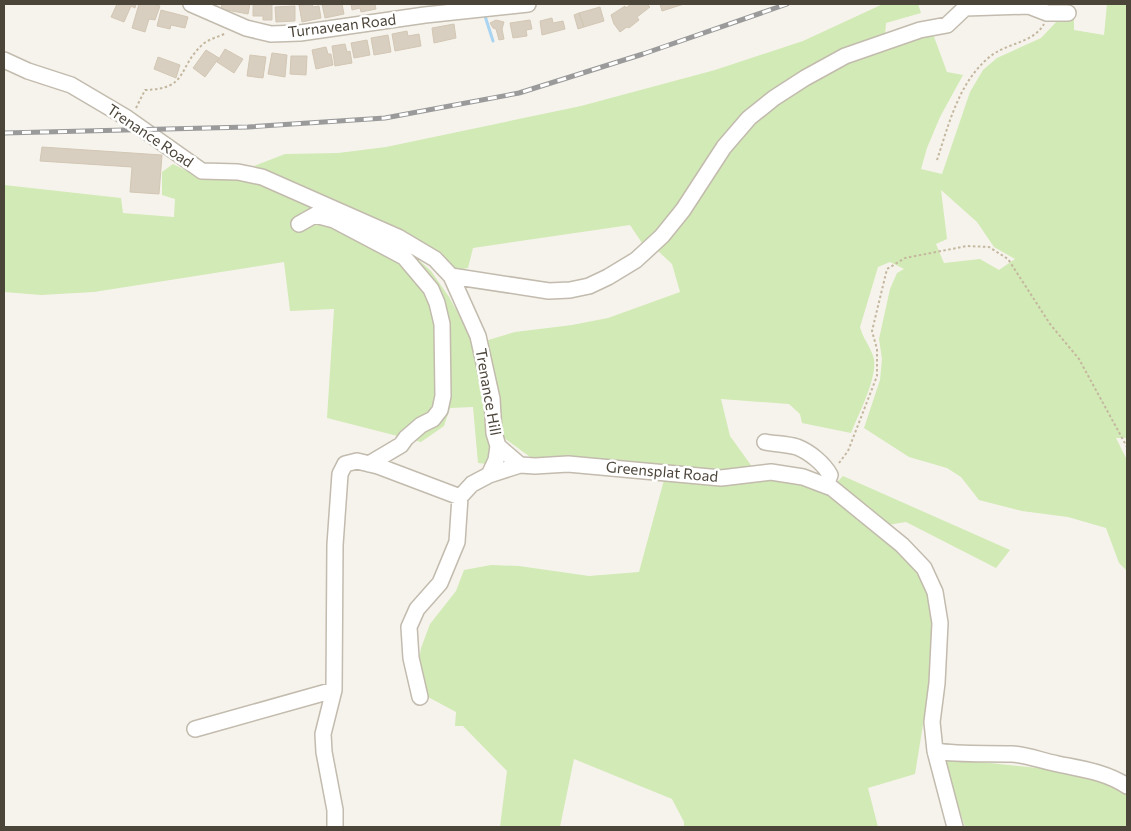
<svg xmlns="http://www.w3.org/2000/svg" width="1131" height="831" viewBox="0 0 1131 831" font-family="Commissioner,sans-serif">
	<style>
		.green { fill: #d2eab5; fill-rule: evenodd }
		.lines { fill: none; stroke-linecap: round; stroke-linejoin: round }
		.stream { stroke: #a9d4f2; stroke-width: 3 }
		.building { fill: #d8cfc1; stroke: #d3c7b4 }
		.minor-casing { stroke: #c2bbae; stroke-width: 18 }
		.path { stroke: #c4b79f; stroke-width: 2; stroke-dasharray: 2.5 2.5; stroke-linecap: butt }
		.minor { stroke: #fff; stroke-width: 15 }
		.rail-casing { stroke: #9a9a9a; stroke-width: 5 }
		.rail { stroke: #fff; stroke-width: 3; stroke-dasharray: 9; stroke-linecap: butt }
		.labels { text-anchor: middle; stroke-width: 5; stroke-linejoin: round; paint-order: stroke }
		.street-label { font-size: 15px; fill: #4b4439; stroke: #fff }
	</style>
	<rect width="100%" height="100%" fill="#f6f3ec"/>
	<path class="green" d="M 883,4 L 918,4 L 921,13 L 886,23 L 885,36 L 797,77 L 686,195 L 644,246 L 630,225 L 473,248 L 468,268 L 453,271 L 442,253 L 387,225 L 254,166 L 285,154 L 338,153 L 386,147 L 581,106 L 715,70 L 803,41 Z
		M 1107,4 L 1127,4 L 1127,438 L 1116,438 L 1127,460 L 1127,571 L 1119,563 L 1106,528 L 1068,517 L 1022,511 L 979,500 L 961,477 L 947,468 L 909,457 L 864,428 L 880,380 L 882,359 L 879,339 L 890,289 L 897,273 L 904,269 L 890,262 L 878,267 L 860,327 C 863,339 871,347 874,359 C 877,379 859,413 851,433 L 802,423 L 800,414 L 789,404 L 721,399 L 730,436 L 753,468 L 734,472 L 537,462 L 500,435 L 485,341 L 515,332 L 572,325 L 608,318 L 680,292 L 672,264 L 658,251 L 681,224 L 716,170 L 727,159 C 729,144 745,131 756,121 C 765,114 773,106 783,99 C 828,68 880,48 933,34 L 947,72 L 963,75 L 940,117 L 927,148 L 921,169 L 942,174 L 970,92 L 983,70 L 997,58 L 1041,38 L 1060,18 L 1074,18 L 1074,30 L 1104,35 ZM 941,190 L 977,222 L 994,247 L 1015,259 L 999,270 L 980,259 L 944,263 L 936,244 L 947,239 Z
		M 173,164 L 197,176 L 242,179 L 265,183 L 411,253 L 431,271 L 449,297 L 475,343 L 484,388 L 491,447 L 487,464 L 478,463 L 473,407 L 450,408 L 444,426 L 421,442 L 327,418 L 334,309 L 290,311 L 284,262 L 94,292 L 41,295 L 4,292 L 4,185 L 121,198 L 123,213 L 174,217 L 175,199 L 162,195 L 162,172 Z
		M 843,476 L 1010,550 L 996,568 L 906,522 L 887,525 L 834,485 Z
		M 773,478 L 802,482 L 826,490 L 910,561 L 923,579 L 931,600 L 933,620 L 928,694 L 915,774 L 868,788 L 878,827 L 684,827 L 684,822 L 672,799 L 574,759 L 560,827 L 500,827 L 507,771 L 463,726 L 455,726 L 456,712 L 428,697 L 418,667 L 421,648 L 430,624 L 456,591 L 464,570 L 491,565 L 519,566 L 589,576 L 639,572 L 664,480 L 741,484 Z
		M 942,758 L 1075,772 L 1111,784 L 1127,795 L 1127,827 L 965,827 Z"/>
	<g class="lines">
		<path class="stream" d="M 485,16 L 493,41"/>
	</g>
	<path class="building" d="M 117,4 L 136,4 L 135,8 L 131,6 L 124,22 L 111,17 Z
		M 139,4 L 153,4 L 160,6 L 155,20 L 149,19 L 145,32 L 132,28 Z
		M 222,4 L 250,4 L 248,14 L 221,9 Z
		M 253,4 L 272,4 L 272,20 L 263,20 L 263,16 L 253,16 Z
		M 312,4 L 313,7 L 319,6 L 321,18 L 302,22 L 299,5 Z
		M 322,4 L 342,4 L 344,14 L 325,18 Z
		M 351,4 L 375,4 L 376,9 L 361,12 L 360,8 L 352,10 Z
		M 631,4 L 647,4 L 650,7 L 637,17 L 639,20 L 629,28 L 627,27 L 620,32 L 614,24 L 611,15 L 625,6 L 626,8 Z
		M 660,4 L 684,4 L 662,11 Z
		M 295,6 L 295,21 L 276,22 L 275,7 Z
		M 600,7 L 604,21 L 584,27 L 579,13 Z
		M 161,10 L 188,17 L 185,28 L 171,25 L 170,29 L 157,26 Z
		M 579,13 L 584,27 L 578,29 L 574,15 Z
		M 552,18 L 553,23 L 563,21 L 565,29 L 542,35 L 540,21 Z
		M 496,20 L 504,22 L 502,29 L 504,39 L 499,40 L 496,29 L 493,28 L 490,23 Z
		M 530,20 L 532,29 L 526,30 L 527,36 L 513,38 L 510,23 Z
		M 454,24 L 456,38 L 434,43 L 432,28 Z
		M 407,31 L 408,36 L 419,34 L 421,46 L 395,51 L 392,34 Z
		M 388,35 L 391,52 L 374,55 L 371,38 Z
		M 367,40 L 370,55 L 354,58 L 351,43 Z
		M 345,44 L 347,52 L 350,51 L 352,63 L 335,66 L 332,46 Z
		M 326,47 L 328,54 L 331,54 L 333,65 L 316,69 L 312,50 Z
		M 225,49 L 243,59 L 234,73 L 217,62 Z
		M 206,50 L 219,58 L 205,77 L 193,68 Z
		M 272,53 L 287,55 L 285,77 L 268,74 Z
		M 250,55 L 266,57 L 263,78 L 247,76 Z
		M 291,56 L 307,56 L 306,75 L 290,74 Z
		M 158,57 L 180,65 L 176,78 L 154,69 Z
		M 42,147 L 162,155 L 159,194 L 130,192 L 132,167 L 40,161 Z"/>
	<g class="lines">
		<defs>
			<path id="minor" d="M 191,4 L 246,28 L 271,34 L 300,33 L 425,15 L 528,4
				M 965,8 L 1029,6 L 1047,13 L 1068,13
				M 4,60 L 28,71 L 71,85 L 127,118 L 202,171 L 238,172 L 262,177 L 398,237 L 435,259 L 451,276 L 478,336 L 492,399 L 494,433 L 498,446 L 496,460 L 489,475 L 472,484 L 460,497 L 457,542 L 440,583 L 417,609 L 409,627 L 411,658 L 420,697
				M 299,224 L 315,215 L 334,220 L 404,257 L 431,289 L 437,303 L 442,324 L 443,396 L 440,410 L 433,419 L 421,425 L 406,438 L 401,445 L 369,464
				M 451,276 L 549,291 L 570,290 L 589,286 L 608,277 L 636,260 L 662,236 L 683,210 L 724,147 L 749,118 L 774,98 L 805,78 L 845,56 L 920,30 L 947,25 L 965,8 L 967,4
				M 765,442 C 775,444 787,444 797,447 C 810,452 824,464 830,475 L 826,485
				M 498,446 L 520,465 L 535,466 L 568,464 L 721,478 L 771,472 L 803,477 L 832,488 L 902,545 L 924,568 L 935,592 L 940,623 L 937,683 L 932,722 L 935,751 L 955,827
				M 489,475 L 520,465
				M 195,729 L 334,690
				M 935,751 C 961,755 986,753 1012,754 C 1028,755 1042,761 1058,764 C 1082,769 1106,772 1127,786
				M 335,827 L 335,810 L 324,752 L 323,734 L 334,690 L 335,545 L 340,474 L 345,464 L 357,461 L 378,466 L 460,497"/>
		</defs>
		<use href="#minor" class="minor-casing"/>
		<path class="path" d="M 136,108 L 145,90 C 189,89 177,68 202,45 C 208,39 219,37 226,33
			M 937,160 C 949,124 959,80 992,55 C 1008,43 1033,43 1044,24
			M 839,463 L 848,451 L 877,376 L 877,349 L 872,331 L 887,269 L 905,258 L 967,246 L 989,247 L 1008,259 L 1050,324 L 1079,359 L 1127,447"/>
		<use href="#minor" class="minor"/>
		<defs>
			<path id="rail" d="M 4,133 L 248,127 L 385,118 L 519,93 L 643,54 L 787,4"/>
		</defs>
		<use href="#rail" class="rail-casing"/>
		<use href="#rail" class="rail"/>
	</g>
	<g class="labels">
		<g class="street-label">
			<text transform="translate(342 26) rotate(-7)" y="5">Turnavean Road</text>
			<text transform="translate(150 136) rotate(34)" y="5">Trenance Road</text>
			<text transform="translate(488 392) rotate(80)" y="5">Trenance Hill</text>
			<text transform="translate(662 472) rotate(5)" y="5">Greensplat Road</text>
		</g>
	</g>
	<rect width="1131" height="831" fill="none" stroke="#4b4439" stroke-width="10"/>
</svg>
